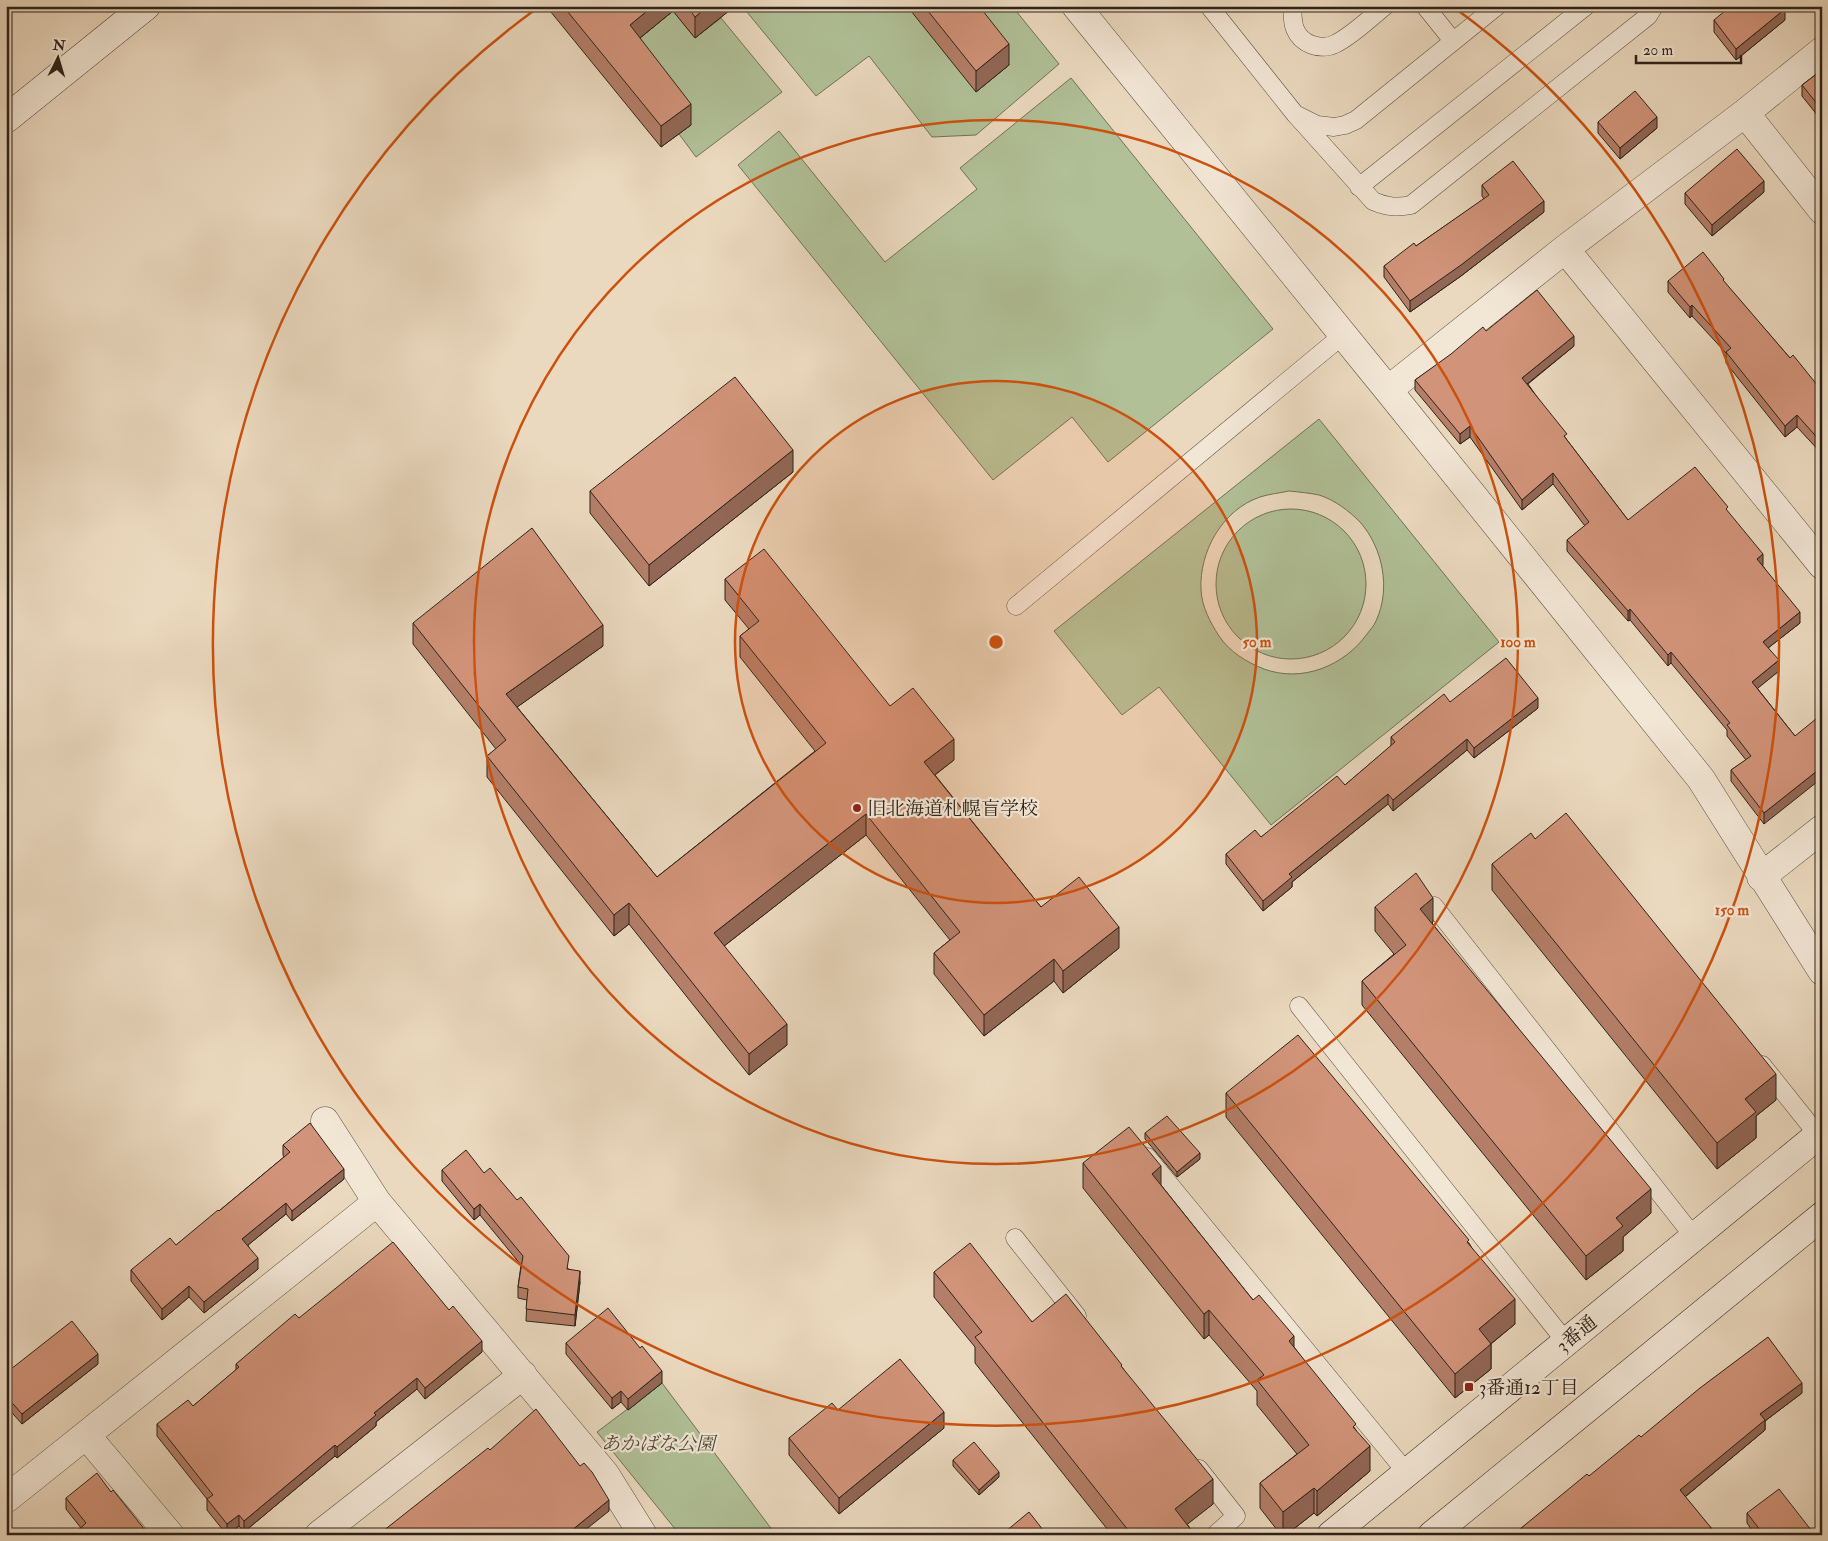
<svg xmlns="http://www.w3.org/2000/svg" width="1828" height="1541" viewBox="0 0 1828 1541" font-family="'IM FELL Double Pica','Noto Serif JP',serif">
	<style>
		.green { fill: #b1c097; stroke: #6f7158; fill-rule: evenodd }
		.lines { fill: none; stroke-linecap: round; stroke-linejoin: round }
		.lane-casing { stroke: #5c5042; stroke-width: 19 }
		.street-casing { stroke: #5c5042; stroke-width: 29 }
		.secondary-casing { stroke: #2d2219; stroke-width: 29 }
		.lane { stroke: #f2e6d5; stroke-width: 18 }
		.street { stroke: #f2e6d5; stroke-width: 28 }
		.secondary { stroke: #f2e6d5; stroke-width: 28 }
		.wall { fill: #b47e68; stroke: #2d2219 }
		.shaded-wall { fill: #926755; stroke: #2d2219 }
		.building { fill: #d19379; stroke: #2d2219 }
		.ring { fill: none; stroke: #cc510e; stroke-width: 2.5 }
		.poi-dot { fill: #8f2418; stroke: #f2e6d5; stroke-width: 2 }
		.labels { text-anchor: middle; stroke-width: 4.5; stroke-linejoin: round; paint-order: stroke }
		.poi-label { font-size: 19px; fill: #2d2219; stroke: #f2e6d5; text-anchor: start }
		.street-label { font-size: 19px; fill: #2d2219; stroke: #f2e6d5 }
		.park-label { font-size: 19px; font-style: italic; fill: #4e4a38; stroke: #f2e6d5 }
		.centre { fill: #cc510e; stroke: #f2e6d5; stroke-width: 2.5 }
		.ring-label { font-size: 15px; text-anchor: middle; font-weight: bold; fill: #cc510e; stroke: #f2e6d5; stroke-width: 4.5; stroke-linejoin: round; paint-order: stroke }
	</style>
	<rect width="100%" height="100%" fill="#ebd9bf"/>
	<filter id="stains"><feTurbulence type="fractalNoise" baseFrequency=".004" numOctaves="4"/><feColorMatrix values="0 0 0 0 .2 0 0 0 0 .09 0 0 0 0 .02 0 0 0 .5 -.17"/></filter>
	<radialGradient id="worn" r=".72"><stop offset=".6" stop-color="#630" stop-opacity="0"/><stop offset="1" stop-color="#630" stop-opacity=".3"/></radialGradient>
	<path class="green" d="M 742,6 L 1012,6 L 1059,64 L 976,135 L 932,137 L 869,56 L 816,96 Z
		M 673,11 L 695,38 L 721,18 L 782,92 L 696,157 L 679,134 L 690,125 L 630,46 Z
		M 1071,78 L 1273,329 L 1108,462 L 1072,417 L 993,480 L 738,165 L 779,131 L 885,262 L 977,189 L 960,168 Z
		M 1319,419 L 1499,642 L 1271,825 L 1159,687 L 1122,715 L 1054,631 ZM 1289,491 C 1299,492 1310,493 1319,495 C 1335,500 1349,511 1360,522 C 1383,548 1391,589 1376,621 C 1374,626 1370,630 1367,634 C 1344,666 1302,683 1264,669 C 1246,662 1230,652 1219,636 C 1210,622 1202,607 1201,590 C 1199,552 1222,510 1260,497 C 1269,494 1280,493 1289,491 Z
		M1216 584a75 75 0 1 1 150 0a75 75 0 1 1-150 0Z
		M 662,1383 L 776,1535 L 680,1535 L 597,1432 Z"/>
	<g class="lines">
		<defs>
			<path id="lane" d="M 1209,6 L 1295,114 L 1317,125 L 1326,126 L 1334,127 L 1345,125 L 1356,120 L 1497,6
				M 1292,6 C 1293,14 1292,22 1295,29 C 1301,44 1320,51 1335,44 C 1352,36 1370,18 1385,6
				M 1425,6 L 1453,41
				M 1295,114 L 1373,201 C 1387,207 1397,208 1411,205 L 1648,16 L 1654,6
				M 1359,187 L 1586,6
				M 1016,606 L 1343,335
				M 1434,906 L 1694,1237
				M 1299,1006 L 1566,1342
				M 1762,1065 L 1818,1135
				M 1147,1157 L 1407,1473
				M 1015,1238 L 1077,1316
				M 1199,1469 L 1236,1516 L 1215,1535"/>
			<path id="street" d="M 1076,6 L 1388,390 L 1701,779 L 1822,971
				M 1745,113 L 1822,210
				M 1565,249 L 1745,113 L 1822,51
				M 1388,390 L 1565,249 L 1822,565
				M 1761,877 L 1822,829
				M 325,1121 L 377,1202 L 605,1474 L 643,1535
				M 86,1435 L 170,1535
				M 6,1499 L 377,1202
				M 319,1535 L 523,1375"/>
			<path id="secondary" d="M 6,119 L 146,6
				M 1331,1535 L 1822,1132
				M 1432,1535 L 1822,1216"/>
		</defs>
		<use href="#lane" class="lane-casing"/>
		<use href="#street" class="street-casing"/>
		<use href="#secondary" class="secondary-casing"/>
		<use href="#lane" class="lane"/>
		<use href="#street" class="street"/>
		<use href="#secondary" class="secondary"/>
	</g>
	<path class="wall" d="M 546,6 L 735,6 L 695,38 L 673,11 L 640,38 L 691,125 L 661,147 Z
		M 907,6 L 979,6 L 1009,65 L 976,92 Z
		M 1714,20 L 1785,20 L 1736,60 L 1714,32 Z
		M 1822,70 L 1822,121 L 1802,96 L 1802,85 Z
		M 1598,122 L 1657,128 L 1620,159 L 1598,133 Z
		M 1482,185 L 1544,212 L 1461,276 L 1410,312 L 1384,277 L 1384,266 L 1416,246 L 1484,199 L 1482,196 Z
		M 1764,192 L 1712,236 L 1685,204 L 1685,193 Z
		M 1668,281 L 1724,282 L 1790,358 L 1822,391 L 1822,454 L 1797,427 L 1785,437 L 1726,363 L 1726,353 L 1692,316 L 1690,318 L 1668,292 Z
		M 1486,331 L 1574,346 L 1528,384 L 1567,440 L 1628,520 L 1728,512 L 1800,623 L 1768,648 L 1779,671 L 1757,688 L 1795,736 L 1764,824 L 1731,781 L 1731,770 L 1746,760 L 1727,736 L 1727,730 L 1671,663 L 1668,666 L 1630,620 L 1628,621 L 1567,551 L 1567,540 L 1585,526 L 1553,484 L 1522,510 L 1470,437 L 1460,444 L 1415,390 L 1415,380 Z
		M 793,472 L 649,586 L 590,513 L 590,491 Z
		M 725,579 L 890,706 L 954,760 L 935,775 L 1041,907 L 1119,948 L 1063,993 L 1054,981 L 984,1036 L 934,974 L 934,953 L 950,940 L 866,835 L 724,946 L 787,1045 L 749,1075 L 629,924 L 614,936 L 487,777 L 487,756 L 496,749 L 413,644 L 413,623 L 603,646 L 517,707 L 657,877 L 815,751 L 740,657 L 740,636 L 749,629 L 725,600 Z
		M 1450,702 L 1538,708 L 1474,758 L 1467,750 L 1393,811 L 1388,804 L 1292,882 L 1292,887 L 1263,911 L 1226,864 L 1226,854 L 1261,837 L 1345,785 L 1391,746 L 1391,737 Z
		M 1535,839 L 1776,1100 L 1756,1116 L 1756,1138 L 1717,1169 L 1492,890 L 1492,864 Z
		M 1375,907 L 1433,922 L 1432,923 L 1651,1213 L 1623,1237 L 1623,1251 L 1586,1280 L 1362,1005 L 1362,981 L 1394,954 L 1375,931 Z
		M 1226,1093 L 1469,1243 L 1515,1324 L 1491,1344 L 1491,1369 L 1455,1398 L 1226,1117 Z
		M 1145,1133 L 1200,1159 L 1177,1177 L 1145,1139 Z
		M 283,1145 L 344,1179 L 292,1221 L 286,1214 L 248,1245 L 258,1269 L 204,1313 L 189,1297 L 162,1320 L 131,1281 L 131,1270 L 176,1245 L 219,1211 L 284,1157 L 283,1155 Z
		M 1083,1163 L 1161,1185 L 1253,1300 L 1294,1347 L 1356,1430 L 1370,1471 L 1317,1516 L 1314,1513 L 1286,1535 L 1281,1535 L 1260,1508 L 1260,1483 L 1297,1454 L 1257,1405 L 1257,1391 L 1209,1335 L 1204,1339 L 1083,1188 Z
		M 442,1170 L 484,1173 L 580,1282 L 575,1326 L 526,1321 L 527,1300 L 518,1298 L 518,1287 L 521,1265 L 480,1215 L 474,1220 L 442,1181 Z
		M 934,1272 L 1122,1367 L 1213,1504 L 1187,1524 L 1195,1535 L 1112,1535 L 975,1363 L 975,1347 L 934,1297 Z
		M 299,1318 L 482,1352 L 425,1399 L 417,1389 L 376,1422 L 376,1426 L 337,1458 L 335,1456 L 244,1532 L 239,1526 L 228,1535 L 227,1535 L 207,1510 L 207,1499 L 157,1436 L 157,1424 L 193,1406 L 236,1370 L 236,1364 Z
		M 566,1343 L 640,1348 L 662,1383 L 628,1410 L 621,1402 L 612,1409 L 566,1354 Z
		M 98,1364 L 22,1424 L 6,1406 L 6,1373 Z
		M 1802,1393 L 1765,1421 L 1765,1430 L 1685,1497 L 1717,1535 L 1520,1535 L 1520,1529 L 1641,1437 Z
		M 944,1428 L 839,1514 L 789,1455 L 789,1438 Z
		M 953,1460 L 999,1477 L 979,1495 L 953,1466 Z
		M 111,1492 L 149,1535 L 81,1528 L 66,1509 L 66,1498 Z
		M 1747,1513 L 1815,1535 L 1755,1535 L 1747,1523 Z"/>
	<path class="shaded-wall" d="M 653,6 L 673,6 L 673,11 L 630,46 L 630,25 Z
		M 708,6 L 735,6 L 695,38 L 695,17 Z
		M 1785,9 L 1785,20 L 1736,60 L 1736,49 Z
		M 1009,44 L 1009,65 L 976,92 L 976,71 Z
		M 691,104 L 691,125 L 661,147 L 661,126 Z
		M 1657,117 L 1657,128 L 1620,159 L 1620,148 Z
		M 1764,181 L 1764,192 L 1712,236 L 1712,225 Z
		M 1544,201 L 1544,212 L 1461,276 L 1410,312 L 1410,301 Z
		M 1692,305 L 1692,316 L 1690,318 L 1690,307 Z
		M 1574,336 L 1574,346 L 1522,388 L 1522,378 Z
		M 1797,415 L 1797,427 L 1785,437 L 1785,426 Z
		M 1470,426 L 1470,437 L 1460,444 L 1460,434 Z
		M 793,450 L 793,472 L 649,586 L 649,565 Z
		M 1553,473 L 1553,484 L 1522,510 L 1522,500 Z
		M 1763,554 L 1763,565 L 1757,569 L 1757,559 Z
		M 1630,609 L 1630,620 L 1628,621 L 1628,611 Z
		M 1800,612 L 1800,623 L 1763,652 L 1763,642 Z
		M 603,625 L 603,646 L 506,715 L 506,694 Z
		M 1671,652 L 1671,663 L 1668,666 L 1668,655 Z
		M 1779,660 L 1779,671 L 1752,693 L 1752,682 Z
		M 1538,698 L 1538,708 L 1474,758 L 1474,748 Z
		M 954,739 L 954,760 L 924,783 L 924,762 Z
		M 1467,739 L 1467,750 L 1393,811 L 1393,800 Z
		M 1822,767 L 1822,778 L 1764,824 L 1764,813 Z
		M 1388,794 L 1388,804 L 1292,882 L 1292,887 L 1263,911 L 1263,901 L 1289,874 Z
		M 866,814 L 866,835 L 714,954 L 714,933 Z
		M 1433,898 L 1433,922 L 1420,933 L 1420,909 Z
		M 629,903 L 629,924 L 614,936 L 614,915 Z
		M 1119,927 L 1119,948 L 1063,993 L 1063,971 Z
		M 1054,959 L 1054,981 L 984,1036 L 984,1015 Z
		M 787,1024 L 787,1045 L 749,1075 L 749,1054 Z
		M 1776,1074 L 1776,1100 L 1756,1116 L 1756,1138 L 1717,1169 L 1717,1143 L 1745,1099 Z
		M 1200,1153 L 1200,1159 L 1177,1177 L 1177,1172 Z
		M 1161,1166 L 1161,1191 L 1152,1174 Z
		M 344,1169 L 344,1179 L 292,1221 L 292,1211 Z
		M 1651,1189 L 1651,1213 L 1623,1237 L 1623,1251 L 1586,1280 L 1586,1256 L 1616,1218 Z
		M 286,1203 L 286,1214 L 242,1250 L 242,1239 Z
		M 480,1204 L 480,1215 L 474,1220 L 474,1209 Z
		M 258,1258 L 258,1269 L 204,1313 L 204,1302 Z
		M 580,1271 L 580,1282 L 575,1326 L 575,1315 Z
		M 189,1286 L 189,1297 L 162,1320 L 162,1309 Z
		M 1515,1299 L 1515,1324 L 1488,1346 L 1491,1344 L 1491,1369 L 1455,1398 L 1455,1374 L 1479,1329 Z
		M 1209,1310 L 1209,1335 L 1204,1339 L 1204,1314 Z
		M 1294,1336 L 1294,1362 L 1289,1341 Z
		M 482,1341 L 482,1352 L 425,1399 L 425,1388 Z
		M 98,1354 L 98,1364 L 22,1424 L 22,1414 Z
		M 662,1371 L 662,1383 L 628,1410 L 628,1399 Z
		M 417,1378 L 417,1389 L 376,1422 L 376,1426 L 337,1458 L 337,1447 L 374,1413 Z
		M 1802,1383 L 1802,1393 L 1765,1421 L 1765,1430 L 1680,1501 L 1680,1490 L 1760,1414 Z
		M 621,1391 L 621,1402 L 612,1409 L 612,1398 Z
		M 944,1412 L 944,1428 L 839,1514 L 839,1498 Z
		M 335,1445 L 335,1456 L 244,1532 L 244,1521 Z
		M 1370,1446 L 1370,1471 L 1317,1516 L 1317,1491 Z
		M 999,1472 L 999,1477 L 979,1495 L 979,1490 Z
		M 1213,1479 L 1213,1504 L 1175,1534 L 1175,1509 Z
		M 1314,1488 L 1314,1513 L 1286,1535 L 1283,1535 L 1283,1512 Z
		M 609,1500 L 609,1511 L 579,1535 L 566,1535 Z
		M 239,1515 L 239,1526 L 227,1535 L 227,1524 Z"/>
	<path class="building" d="M 563,6 L 653,6 L 630,25 L 691,104 L 661,126 Z
		M 687,6 L 708,6 L 695,17 Z
		M 924,6 L 979,6 L 1009,44 L 976,71 Z
		M 1731,6 L 1783,6 L 1785,9 L 1736,49 L 1714,20 Z
		M 1822,70 L 1822,110 L 1802,85 Z
		M 1635,91 L 1657,117 L 1620,148 L 1598,122 Z
		M 1737,149 L 1764,181 L 1712,225 L 1685,193 Z
		M 1513,161 L 1544,201 L 1461,265 L 1410,301 L 1384,266 L 1414,243 L 1416,246 L 1489,195 L 1482,185 Z
		M 1703,252 L 1724,279 L 1723,280 L 1790,358 L 1793,355 L 1822,391 L 1822,443 L 1797,415 L 1785,426 L 1726,352 L 1731,348 L 1692,305 L 1690,307 L 1668,281 Z
		M 1537,290 L 1574,336 L 1522,378 L 1567,434 L 1564,436 L 1628,520 L 1695,467 L 1728,507 L 1726,509 L 1763,554 L 1757,559 L 1800,612 L 1763,642 L 1779,660 L 1752,682 L 1795,736 L 1822,714 L 1822,767 L 1764,813 L 1731,770 L 1751,756 L 1727,725 L 1730,723 L 1671,652 L 1668,655 L 1630,609 L 1628,611 L 1567,540 L 1589,522 L 1553,473 L 1522,500 L 1470,426 L 1460,434 L 1415,380 L 1451,354 L 1483,327 L 1486,331 Z
		M 735,377 L 793,450 L 649,565 L 590,491 Z
		M 532,528 L 603,625 L 506,694 L 657,877 L 826,743 L 740,636 L 759,621 L 725,579 L 764,549 L 890,706 L 913,688 L 954,739 L 924,762 L 1041,907 L 1079,877 L 1119,927 L 1063,971 L 1054,959 L 984,1015 L 934,953 L 960,932 L 866,814 L 714,933 L 787,1024 L 749,1054 L 629,903 L 614,915 L 487,756 L 506,740 L 413,623 Z
		M 1506,658 L 1538,698 L 1474,748 L 1467,739 L 1393,800 L 1388,794 L 1289,874 L 1292,877 L 1263,901 L 1226,854 L 1255,830 L 1261,837 L 1337,776 L 1345,785 L 1395,742 L 1391,737 L 1444,694 L 1450,702 Z
		M 1566,813 L 1776,1074 L 1745,1099 L 1756,1112 L 1717,1143 L 1492,864 L 1531,833 L 1535,839 Z
		M 1416,873 L 1433,898 L 1420,909 L 1651,1189 L 1616,1218 L 1623,1226 L 1586,1256 L 1362,981 L 1406,945 L 1375,907 Z
		M 1298,1035 L 1469,1240 L 1467,1242 L 1515,1299 L 1479,1329 L 1491,1344 L 1455,1374 L 1226,1093 Z
		M 1167,1116 L 1200,1153 L 1177,1172 L 1145,1133 Z
		M 310,1123 L 344,1169 L 292,1211 L 286,1203 L 242,1239 L 258,1258 L 204,1302 L 189,1286 L 162,1309 L 131,1270 L 170,1238 L 176,1245 L 218,1210 L 219,1211 L 290,1152 L 283,1145 Z
		M 1129,1127 L 1161,1166 L 1152,1174 L 1253,1300 L 1259,1295 L 1294,1336 L 1289,1341 L 1356,1424 L 1353,1427 L 1370,1446 L 1317,1491 L 1314,1488 L 1283,1512 L 1260,1483 L 1309,1445 L 1257,1380 L 1264,1375 L 1209,1310 L 1204,1314 L 1083,1163 Z
		M 466,1150 L 484,1173 L 490,1168 L 517,1200 L 521,1197 L 569,1256 L 567,1269 L 580,1271 L 575,1315 L 526,1309 L 528,1289 L 518,1287 L 523,1256 L 480,1204 L 474,1209 L 442,1170 Z
		M 393,1242 L 449,1310 L 453,1306 L 482,1341 L 425,1388 L 417,1378 L 374,1413 L 376,1415 L 337,1447 L 335,1445 L 244,1521 L 239,1515 L 227,1524 L 207,1499 L 213,1495 L 157,1424 L 188,1400 L 193,1406 L 239,1367 L 236,1364 L 295,1314 L 299,1318 Z
		M 970,1243 L 1032,1322 L 1066,1294 L 1122,1365 L 1121,1366 L 1213,1479 L 1175,1509 L 1195,1535 L 1132,1535 L 975,1337 L 982,1332 L 934,1272 Z
		M 608,1308 L 640,1348 L 642,1346 L 662,1371 L 628,1399 L 621,1391 L 612,1398 L 566,1343 Z
		M 72,1321 L 98,1354 L 22,1414 L 6,1396 L 6,1373 Z
		M 1768,1337 L 1802,1383 L 1760,1414 L 1765,1420 L 1680,1490 L 1717,1535 L 1526,1535 L 1520,1529 L 1587,1474 L 1589,1476 L 1639,1435 L 1641,1437 L 1700,1388 Z
		M 900,1359 L 944,1412 L 839,1498 L 789,1438 L 832,1403 L 838,1410 Z
		M 536,1409 L 580,1466 L 584,1463 L 592,1472 L 609,1500 L 566,1535 L 378,1535 L 488,1448 L 490,1450 Z
		M 974,1442 L 999,1472 L 979,1490 L 953,1460 Z
		M 97,1473 L 111,1492 L 113,1490 L 149,1535 L 73,1535 L 86,1523 L 66,1498 Z
		M 1779,1489 L 1815,1535 L 1764,1535 L 1747,1513 Z
		M 1029,1512 L 1047,1535 L 1008,1535 L 1005,1532 Z"/>
	<circle cx="996" cy="642" r="261" fill="#cc510e" fill-opacity=".12"/>
	<g class="ring">
		<circle cx="996" cy="642" r="261"/>
		<circle cx="996" cy="642" r="522"/>
		<path d="M1456 9A783 783 0 1 1 536 9"/>
	</g>
	<g class="poi-dot">
		<circle cx="857" cy="808" r="5"/>
		<rect x="1464" y="1382" width="10" height="10" rx="2.5"/>
	</g>
	<g class="labels">
		<g class="poi-label">
			<text x="867" y="815">旧北海道札幌盲学校</text>
			<text x="1479" y="1394">3番通12丁目</text>
		</g>
		<g class="street-label">
			<text transform="translate(1576 1333) rotate(-39)" y="7">3番通</text>
		</g>
		<g class="park-label">
			<text x="658" y="1450">あかばな公園</text>
		</g>
	</g>
	<circle cx="996" cy="642" r="8" class="centre"/>
	<g class="ring-label">
		<text x="1257" y="647">50 m</text>
		<text x="1518" y="647">100 m</text>
		<text x="1732" y="915">150 m</text>
	</g>
	<rect width="1828" height="1541" fill="none" stroke="#ebd9bf" stroke-width="25"/>
	<rect x="8" y="8" width="1813" height="1526" fill="none" stroke="#2d2219" stroke-width="2.5"/>
	<rect x="12" y="12" width="1803" height="1516" fill="none" stroke="#2d2219"/>
	<g transform="translate(58 58) rotate(5)" stroke="#f2e6d5" stroke-width="4" paint-order="stroke">
	<path d="M0-4L9 19L0 12L-9 19Z" fill="#2d2219"/>
	<text y="-8" font-size="14" font-weight="bold" text-anchor="middle" fill="#2d2219">N</text>
	</g>
	<path d="M1636 55v8h105v-8" fill="none" stroke="#2d2219" stroke-width="2.5"/>
	<text x="1643" y="55" font-size="15" fill="#2d2219" stroke="#f2e6d5" stroke-width="4" paint-order="stroke">20 m</text>
	<rect width="100%" height="100%" filter="url(#stains)"/>
	<rect width="100%" height="100%" fill="url(#worn)"/>
</svg>
